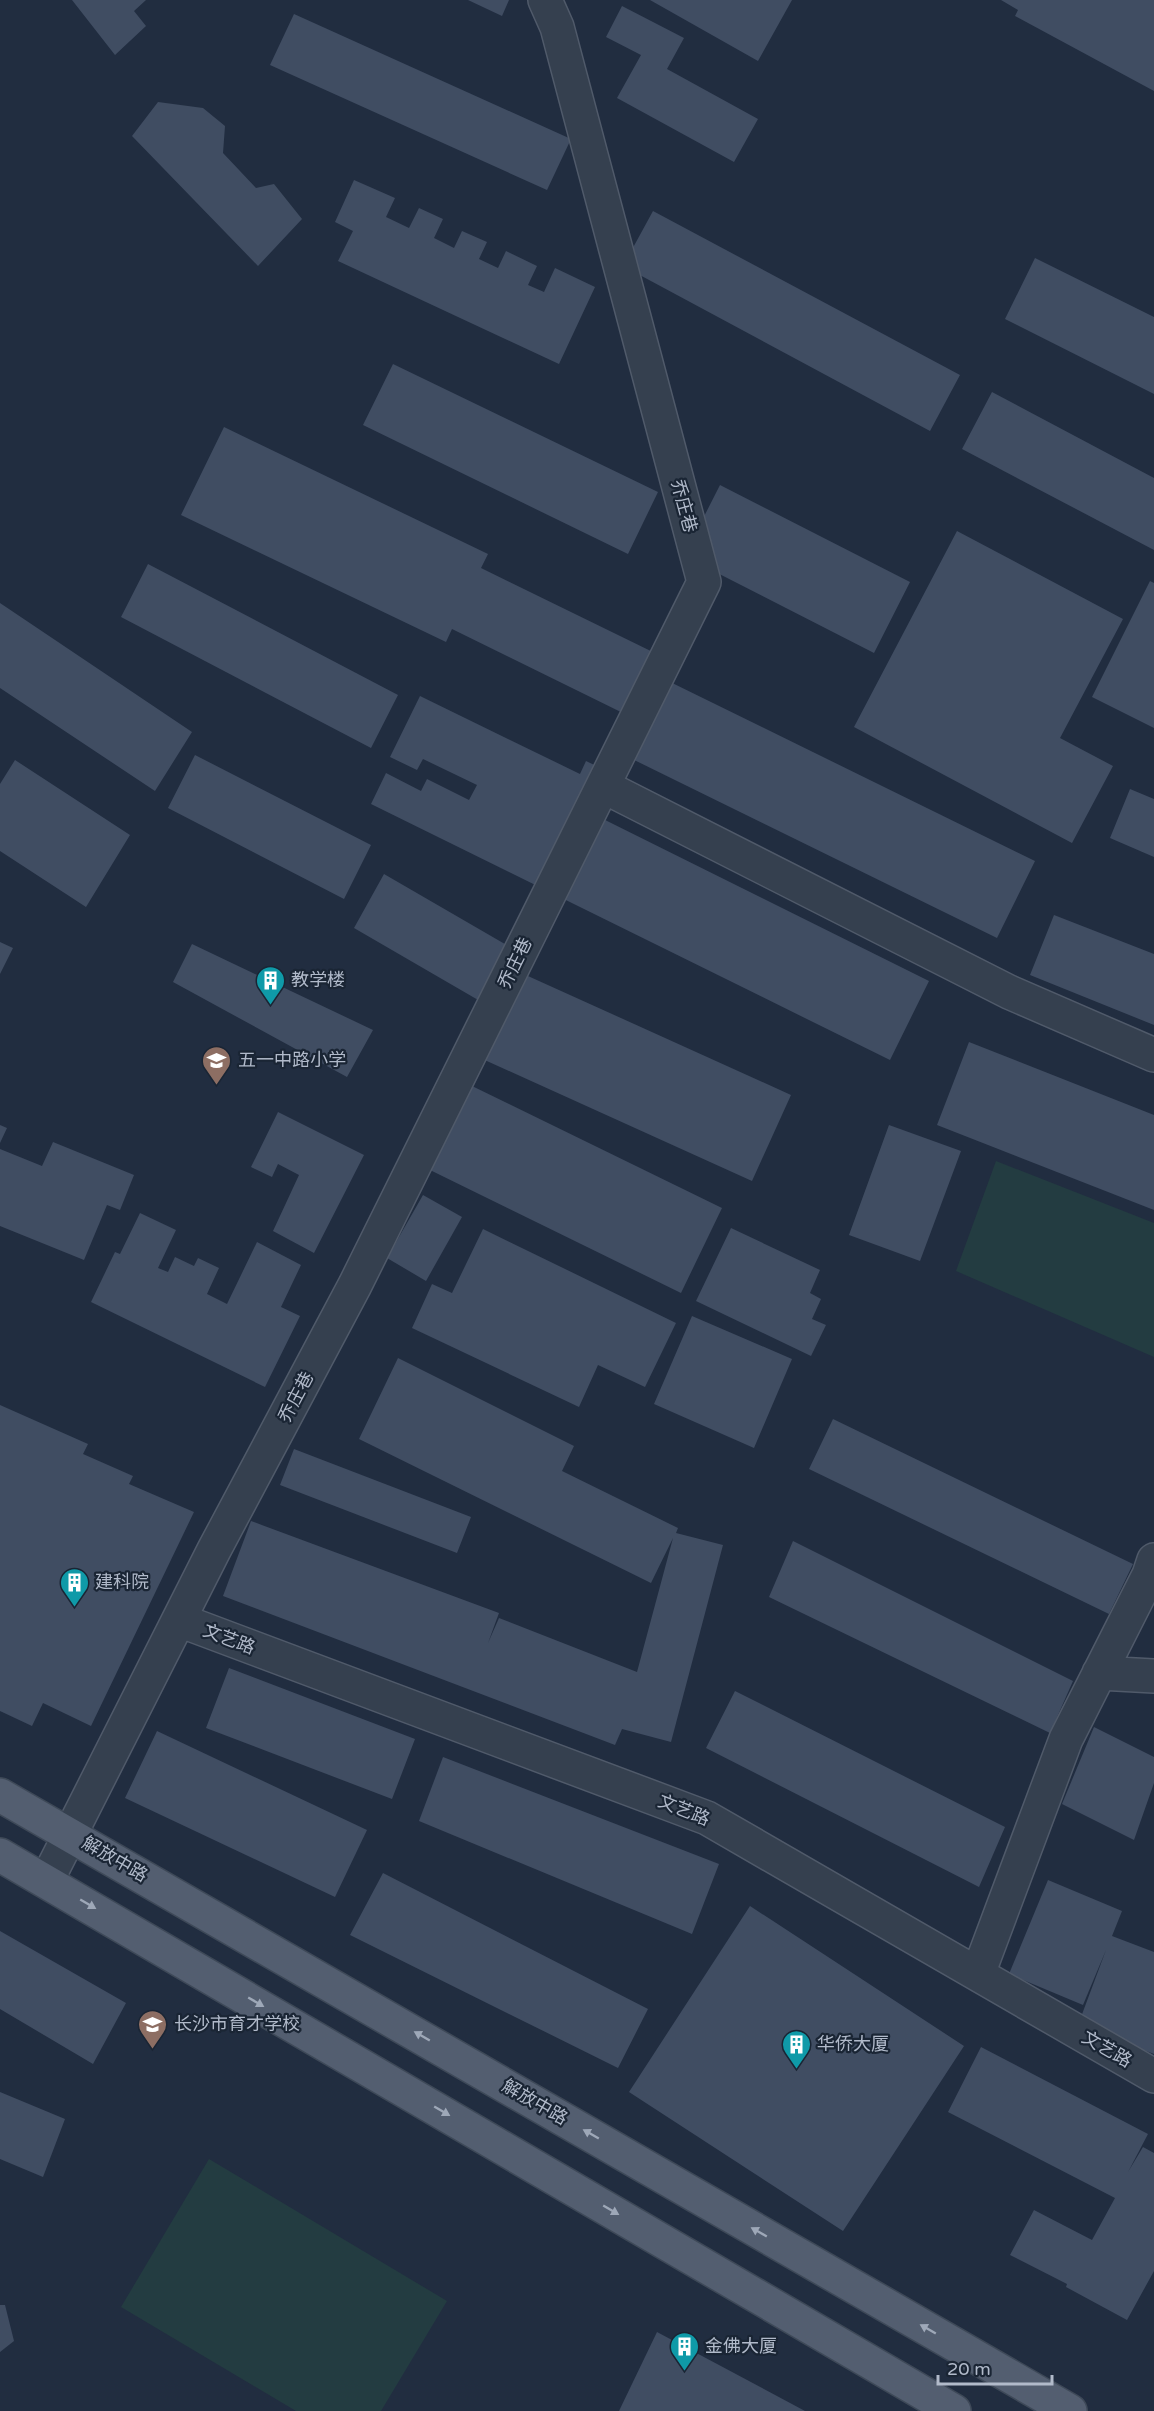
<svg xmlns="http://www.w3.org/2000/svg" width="1154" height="2411" viewBox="0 0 1154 2411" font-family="'Varela Round','Noto Sans SC',sans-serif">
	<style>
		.green { fill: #233c41 }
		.building { fill: #404d62 }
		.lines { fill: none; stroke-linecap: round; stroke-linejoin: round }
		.minor-casing { stroke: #505a6a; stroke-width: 36 }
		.major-casing { stroke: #3e4958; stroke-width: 36 }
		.minor { stroke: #35404f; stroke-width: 33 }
		.major { stroke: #535e70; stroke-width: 33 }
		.oneway { fill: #9ea8b8 }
		.labels { text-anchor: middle; stroke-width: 4.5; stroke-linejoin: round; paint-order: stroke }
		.street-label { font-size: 18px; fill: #b1baca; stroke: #1a2534 }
		.poi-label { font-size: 18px; fill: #b1baca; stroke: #1a2534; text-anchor: start }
	</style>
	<rect width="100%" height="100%" fill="#212d40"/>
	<path class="green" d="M 996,1161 L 1154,1223 L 1154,1357 L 956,1271 Z
		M 209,2159 L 447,2301 L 381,2411 L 296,2411 L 121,2307 Z"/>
	<path class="building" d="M 72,0 L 146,0 L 134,11 L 146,26 L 115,55 Z
		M 468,0 L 509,0 L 502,16 Z
		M 650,0 L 792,0 L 758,61 Z
		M 1001,0 L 1154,0 L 1154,91 L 1015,16 L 1018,10 Z
		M 622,6 L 684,38 L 667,69 L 758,119 L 734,162 L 617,98 L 641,55 L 606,37 Z
		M 294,14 L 571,139 L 547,190 L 270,65 Z
		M 158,102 L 203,108 L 225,126 L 223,153 L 256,188 L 274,184 L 302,219 L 258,266 L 132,136 Z
		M 354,180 L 395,198 L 386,217 L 409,228 L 419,208 L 443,219 L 434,238 L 454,248 L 462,231 L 487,242 L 479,259 L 498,268 L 506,251 L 537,266 L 528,285 L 544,292 L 555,268 L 595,287 L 559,364 L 338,261 L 353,231 L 335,222 Z
		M 653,211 L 960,375 L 930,431 L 623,266 Z
		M 1035,258 L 1154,317 L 1154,394 L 1005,319 Z
		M 393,364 L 658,492 L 628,554 L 363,425 Z
		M 992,392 L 1154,478 L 1154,550 L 962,449 Z
		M 224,427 L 488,554 L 481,568 L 661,656 L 631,717 L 452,629 L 446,642 L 181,515 Z
		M 720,485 L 910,582 L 874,653 L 684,556 Z
		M 957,531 L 1123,619 L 1060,738 L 1113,766 L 1072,843 L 854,727 Z
		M 148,564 L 398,695 L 371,748 L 121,617 Z
		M 1150,581 L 1154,583 L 1154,728 L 1092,697 Z
		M 0,603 L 192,732 L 155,791 L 0,688 Z
		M 662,678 L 1035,861 L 997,938 L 624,755 Z
		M 420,696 L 580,774 L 586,761 L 609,772 L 589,812 L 929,981 L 890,1060 L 371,804 L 386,773 L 421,791 L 427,779 L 469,800 L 477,785 L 423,759 L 417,770 L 390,757 Z
		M 195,755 L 371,845 L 344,899 L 168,808 Z
		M 15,760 L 130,835 L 86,907 L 0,851 L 0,784 Z
		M 1130,789 L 1154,799 L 1154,857 L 1110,838 Z
		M 384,874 L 515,950 L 506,966 L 791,1095 L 752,1181 L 467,1052 L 485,1004 L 354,928 Z
		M 1054,915 L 1154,954 L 1154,1025 L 1030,975 Z
		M 0,942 L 13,948 L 0,974 Z
		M 192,944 L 373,1030 L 347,1077 L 173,982 Z
		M 969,1042 L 1154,1115 L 1154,1210 L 937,1125 Z
		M 472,1086 L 722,1208 L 681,1293 L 430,1170 Z
		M 278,1112 L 364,1155 L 314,1253 L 273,1231 L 299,1175 L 278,1164 L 272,1177 L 251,1167 Z
		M 0,1125 L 7,1128 L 0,1143 Z
		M 889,1125 L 961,1151 L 920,1261 L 849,1235 Z
		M 53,1142 L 134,1175 L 120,1210 L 107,1205 L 84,1260 L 0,1226 L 0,1149 L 42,1166 Z
		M 423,1195 L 462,1217 L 426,1281 L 387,1258 Z
		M 140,1213 L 176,1230 L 158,1268 L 168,1272 L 175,1257 L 194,1266 L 198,1258 L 219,1268 L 207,1294 L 227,1304 L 257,1242 L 301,1265 L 281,1307 L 300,1316 L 265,1387 L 91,1302 L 115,1252 L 120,1254 Z
		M 731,1228 L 820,1270 L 810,1293 L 821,1299 L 812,1319 L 826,1325 L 811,1356 L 696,1301 Z
		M 483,1229 L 676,1323 L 645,1387 L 598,1365 L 579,1407 L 412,1328 L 432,1284 L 452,1293 Z
		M 692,1316 L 792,1359 L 754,1448 L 654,1404 Z
		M 398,1358 L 574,1446 L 562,1471 L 678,1528 L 676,1533 L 723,1545 L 671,1742 L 622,1729 L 615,1745 L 223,1596 L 251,1521 L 499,1613 L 488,1643 L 499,1618 L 637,1672 L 673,1538 L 651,1583 L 359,1439 Z
		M 0,1405 L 88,1444 L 83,1454 L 133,1476 L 129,1484 L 194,1512 L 91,1726 L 43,1703 L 32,1726 L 0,1711 Z
		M 833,1419 L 1133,1564 L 1109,1614 L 809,1469 Z
		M 294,1449 L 471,1517 L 457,1553 L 280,1485 Z
		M 793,1541 L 1073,1681 L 1050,1733 L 769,1597 Z
		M 229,1668 L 415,1739 L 392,1799 L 206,1728 Z
		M 735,1691 L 1005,1827 L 979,1887 L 706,1748 Z
		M 1094,1727 L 1154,1757 L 1154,1783 L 1134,1840 L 1062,1804 Z
		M 157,1731 L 367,1830 L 335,1897 L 125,1798 Z
		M 443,1757 L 719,1864 L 692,1934 L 419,1821 Z
		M 383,1873 L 648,2009 L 618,2068 L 350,1935 Z
		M 1048,1880 L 1122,1911 L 1112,1936 L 1154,1952 L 1154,2054 L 1078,2025 L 1106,1950 L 1083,2005 L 1009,1974 Z
		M 750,1906 L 964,2046 L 843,2231 L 629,2092 Z
		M 0,1931 L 126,2003 L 93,2064 L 0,2009 Z
		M 981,2047 L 1148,2134 L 1128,2172 L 1143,2147 L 1154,2153 L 1154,2271 L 1127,2320 L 1066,2287 L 1067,2284 L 1010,2255 L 1034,2210 L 1092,2240 L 1115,2198 L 948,2112 Z
		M 0,2092 L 65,2119 L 43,2177 L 0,2159 Z
		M 0,2305 L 5,2305 L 14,2341 L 0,2352 Z
		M 657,2332 L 805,2411 L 619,2411 Z"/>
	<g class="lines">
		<defs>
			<path id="minor" d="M 603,786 L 1009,992 L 1154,1055
				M 179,1620 L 707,1818 L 1154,2076
				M 1099,1673 L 1154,1676
				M 47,1880 L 214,1550 L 355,1285 L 704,582 L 557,27 L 545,0
				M 978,1974 L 1066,1739 L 1149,1575 L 1154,1560"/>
			<path id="major" d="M 0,1795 L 1070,2411
				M 0,1855 L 954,2411"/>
		</defs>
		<use href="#minor" class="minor-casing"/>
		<use href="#major" class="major-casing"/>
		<use href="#minor" class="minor"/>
		<use href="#major" class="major"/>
	</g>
	<defs><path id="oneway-solid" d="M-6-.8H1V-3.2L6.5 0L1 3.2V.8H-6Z" transform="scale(1.5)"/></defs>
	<g class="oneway">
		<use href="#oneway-solid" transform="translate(88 1904) rotate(30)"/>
		<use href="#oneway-solid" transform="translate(256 2002) rotate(30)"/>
		<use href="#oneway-solid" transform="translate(422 2036) rotate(-150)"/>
		<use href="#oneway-solid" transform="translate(442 2111) rotate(30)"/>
		<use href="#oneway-solid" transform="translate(591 2134) rotate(-150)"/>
		<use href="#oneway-solid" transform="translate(611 2210) rotate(30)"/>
		<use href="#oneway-solid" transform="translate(759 2232) rotate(-150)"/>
		<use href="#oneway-solid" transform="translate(928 2329) rotate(-150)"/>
	</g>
	<defs>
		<symbol id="building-pin" viewBox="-11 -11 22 30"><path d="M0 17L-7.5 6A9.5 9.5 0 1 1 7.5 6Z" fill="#0f9aa8" stroke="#1a2534"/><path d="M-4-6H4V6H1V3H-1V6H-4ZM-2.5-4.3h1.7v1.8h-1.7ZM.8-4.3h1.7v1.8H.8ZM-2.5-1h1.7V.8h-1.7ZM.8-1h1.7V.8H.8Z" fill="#fff"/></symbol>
		<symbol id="school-pin" viewBox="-11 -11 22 30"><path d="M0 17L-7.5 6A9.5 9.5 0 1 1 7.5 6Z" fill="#8d6e63" stroke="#1a2534"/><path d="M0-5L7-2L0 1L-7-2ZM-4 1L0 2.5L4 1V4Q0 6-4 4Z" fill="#fff"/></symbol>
	</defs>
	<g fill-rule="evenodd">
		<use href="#building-pin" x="254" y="964" width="33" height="45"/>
		<use href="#school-pin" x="200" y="1044" width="33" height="45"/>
		<use href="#building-pin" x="58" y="1566" width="33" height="45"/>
		<use href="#school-pin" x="136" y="2008" width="33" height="45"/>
		<use href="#building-pin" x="780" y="2028" width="33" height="45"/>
		<use href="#building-pin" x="668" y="2330" width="33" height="45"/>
	</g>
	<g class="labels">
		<g class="street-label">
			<text transform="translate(684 506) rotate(75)" y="6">乔庄巷</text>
			<text transform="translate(515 963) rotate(-64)" y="6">乔庄巷</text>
			<text transform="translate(296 1397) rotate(-62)" y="6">乔庄巷</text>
			<text transform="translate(229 1639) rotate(21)" y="6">文艺路</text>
			<text transform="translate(684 1810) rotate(22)" y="6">文艺路</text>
			<text transform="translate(115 1859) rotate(30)" y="6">解放中路</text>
			<text transform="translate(1107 2049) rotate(30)" y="6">文艺路</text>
			<text transform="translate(535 2102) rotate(30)" y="6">解放中路</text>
		</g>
		<g class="poi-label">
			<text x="291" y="986">教学楼</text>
			<text x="238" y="1066">五一中路小学</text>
			<text x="95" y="1588">建科院</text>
			<text x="174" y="2030">长沙市育才学校</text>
			<text x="817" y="2050">华侨大厦</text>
			<text x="705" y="2352">金佛大厦</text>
		</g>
	</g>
	<path d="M938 2375v9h114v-9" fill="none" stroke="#b1baca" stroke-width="3"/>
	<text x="947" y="2375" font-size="18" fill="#b1baca" stroke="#1a2534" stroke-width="4.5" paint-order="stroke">20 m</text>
</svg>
